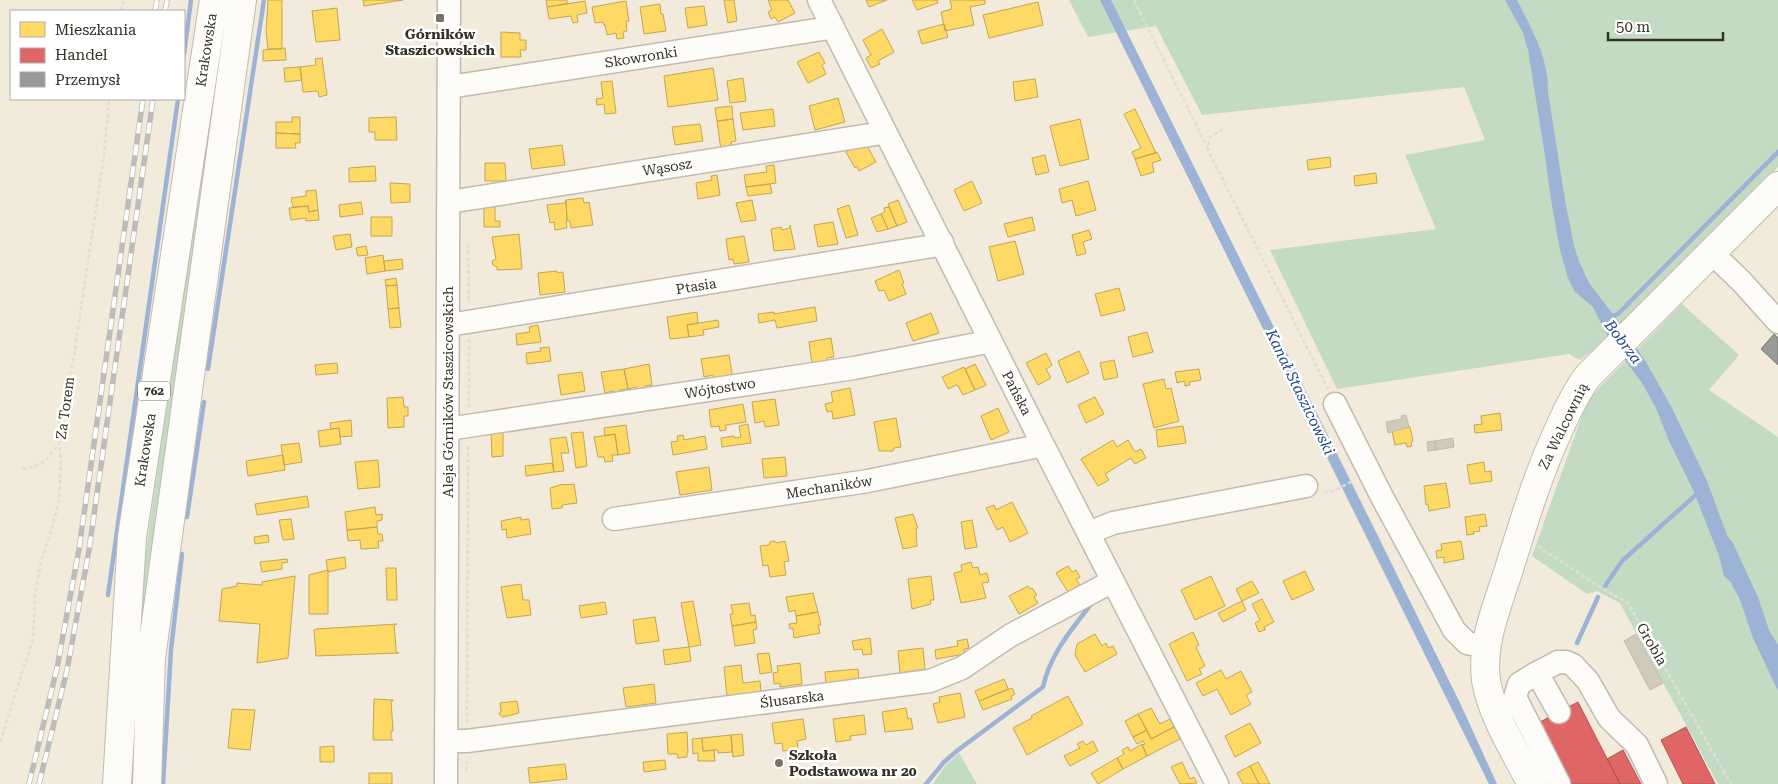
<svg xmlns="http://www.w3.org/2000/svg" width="1778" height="784" viewBox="0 0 1778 784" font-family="'Roboto Serif',serif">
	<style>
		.green { fill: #c4dbc3 }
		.water { fill: #9db3d6 }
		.homes { fill: #ffd966; stroke: #c3a652 }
		.shops { fill: #e06666; stroke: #ad5652 }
		.industry { fill: #999; stroke: #7b7a76 }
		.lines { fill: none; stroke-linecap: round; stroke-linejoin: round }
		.stream { stroke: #9db3d6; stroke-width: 4.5 }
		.building { fill: #d0cabd; stroke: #c1baae }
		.minor-casing { stroke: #c1bbaf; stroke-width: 25 }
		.major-casing { stroke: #c1bbaf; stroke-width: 30 }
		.path { stroke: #e0ded9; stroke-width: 2.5; stroke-dasharray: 4 2.5; stroke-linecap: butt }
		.minor { stroke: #fdfcf9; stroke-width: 22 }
		.major { stroke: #fdfcf9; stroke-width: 28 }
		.rail-casing { stroke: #bebcb9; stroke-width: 5.5 }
		.rail { stroke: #fff; stroke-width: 4; stroke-dasharray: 11; stroke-linecap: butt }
		.poi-dot { fill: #787164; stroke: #fff; stroke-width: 2 }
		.labels { text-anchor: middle; stroke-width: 5; stroke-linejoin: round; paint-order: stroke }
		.shield { fill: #fff; stroke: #726e66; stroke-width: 1 }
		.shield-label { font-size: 12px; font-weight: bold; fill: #363025 }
		.poi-label { font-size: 14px; font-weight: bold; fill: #363025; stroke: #fff }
		.street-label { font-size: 14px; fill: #363025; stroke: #fff }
		.water-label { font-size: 15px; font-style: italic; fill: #1e4489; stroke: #fff }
	</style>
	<rect width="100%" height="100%" fill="#f2eada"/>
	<path class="green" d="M 222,0 L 234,0 L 138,784 L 126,784 L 143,573 Z
		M 1069,0 L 1778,0 L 1778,167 L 1678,267 L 1626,325 L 1580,360 L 1569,354 L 1337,389 L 1270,250 L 1436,229 L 1405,155 L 1485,140 L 1464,87 L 1202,115 L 1156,26 L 1088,37 Z
		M 1682,304 L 1739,355 L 1709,390 L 1778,437 L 1778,784 L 1718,784 L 1620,603 L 1597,591 L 1587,594 L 1532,556 L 1586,404 L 1599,388 Z
		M 959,753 L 977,784 L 933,784 L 945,766 Z"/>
	<path class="water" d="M 1100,0 L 1111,0 L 1376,532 L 1461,705 L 1497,784 L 1489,784 Z
		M 1505,0 L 1517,0 C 1532,29 1549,59 1548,92 L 1565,200 L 1574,246 L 1579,261 L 1589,283 L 1619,322 L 1646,362 L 1672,408 L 1707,481 L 1727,535 L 1733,543 L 1758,597 L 1769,630 L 1778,645 L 1778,691 L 1753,638 L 1740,600 L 1730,581 L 1724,576 L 1719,556 L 1694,492 L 1669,441 L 1656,408 L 1642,383 L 1607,335 L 1593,307 L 1575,292 L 1568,278 L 1560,250 L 1551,200 L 1545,156 L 1528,50 L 1523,33 Z"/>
	<path class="homes" d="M 268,0 L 282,0 L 282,49 L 268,49 L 266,31 Z
		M 363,0 L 403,0 L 364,6 Z
		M 546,0 L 567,0 L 567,4 L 547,7 Z
		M 724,0 L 734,0 L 737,21 L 728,23 Z
		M 768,0 L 788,0 L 795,13 L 778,22 L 775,17 L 771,19 L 768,12 L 772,10 Z
		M 866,0 L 887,0 L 869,7 Z
		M 912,0 L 937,0 L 938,3 L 917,10 Z
		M 950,0 L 985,0 L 985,4 L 970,7 L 974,25 L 945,31 L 941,12 L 952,9 Z
		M 585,1 L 587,13 L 577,15 L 578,22 L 573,23 L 571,16 L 549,19 L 547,7 Z
		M 626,1 L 629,21 L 626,21 L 627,31 L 623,32 L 624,38 L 617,39 L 616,33 L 607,35 L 605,25 L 604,25 L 603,22 L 595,23 L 592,7 Z
		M 1038,2 L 1043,25 L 989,38 L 983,15 Z
		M 660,4 L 661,14 L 663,14 L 666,31 L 644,34 L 640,7 Z
		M 704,6 L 707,25 L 688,28 L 685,8 Z
		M 337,8 L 340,40 L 316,42 L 312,11 Z
		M 944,24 L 948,37 L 922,44 L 918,31 Z
		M 882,29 L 894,52 L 878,61 L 880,64 L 871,68 L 866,58 L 871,55 L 863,40 Z
		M 501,32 L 520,33 L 520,40 L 526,40 L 526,50 L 520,50 L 521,57 L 501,57 Z
		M 285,48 L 286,60 L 263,61 L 263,50 Z
		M 819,52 L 825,63 L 822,65 L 826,74 L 808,83 L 797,62 Z
		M 322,58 L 327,95 L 319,97 L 318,91 L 303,92 L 300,67 L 316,65 L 315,59 Z
		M 300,67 L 302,80 L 285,82 L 284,68 Z
		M 713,68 L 718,100 L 668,107 L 664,76 Z
		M 743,78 L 746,101 L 730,103 L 727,81 Z
		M 1035,79 L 1038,97 L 1015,101 L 1013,82 Z
		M 612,81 L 616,113 L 605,114 L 604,104 L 597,105 L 596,99 L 603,98 L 601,82 Z
		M 838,98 L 845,122 L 815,130 L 809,106 Z
		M 732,106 L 733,119 L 717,121 L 715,108 Z
		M 773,109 L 775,126 L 743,130 L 740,113 Z
		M 1135,109 L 1156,153 L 1135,159 L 1132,152 L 1141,148 L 1124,114 Z
		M 292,117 L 300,117 L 300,134 L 276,133 L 276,122 L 292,122 Z
		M 396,117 L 397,140 L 375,140 L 375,132 L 369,132 L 369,118 Z
		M 733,119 L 736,141 L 731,142 L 732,149 L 721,150 L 717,121 Z
		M 1080,119 L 1089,159 L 1060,166 L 1050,126 Z
		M 700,124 L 703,141 L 675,145 L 672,127 Z
		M 276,133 L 300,134 L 300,143 L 295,143 L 296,148 L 276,148 Z
		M 865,142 L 876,162 L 859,171 L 857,166 L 855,168 L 846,152 Z
		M 562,145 L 565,165 L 532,169 L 529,149 Z
		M 1157,152 L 1161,160 L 1152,163 L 1154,172 L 1141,176 L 1135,159 Z
		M 1045,155 L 1049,172 L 1036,175 L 1032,158 Z
		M 1330,157 L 1331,167 L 1308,170 L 1307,160 Z
		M 485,163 L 505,163 L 506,181 L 485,181 Z
		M 774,165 L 776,183 L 746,187 L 744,175 L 767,172 L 766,166 Z
		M 375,166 L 376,181 L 349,182 L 349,168 Z
		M 1376,173 L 1377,183 L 1355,186 L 1354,176 Z
		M 717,175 L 720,195 L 698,199 L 696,183 L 712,180 L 711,176 Z
		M 972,181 L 982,203 L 964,211 L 954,190 Z
		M 1088,181 L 1096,210 L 1076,216 L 1072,200 L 1062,203 L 1059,189 Z
		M 390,183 L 410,184 L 410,202 L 391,203 Z
		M 770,184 L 772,193 L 748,196 L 746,187 Z
		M 316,190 L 318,210 L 309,212 L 308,206 L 293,207 L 291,198 L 306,196 L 306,191 Z
		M 583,198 L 584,203 L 589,202 L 593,225 L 571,228 L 570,221 L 567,221 L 566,200 Z
		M 752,200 L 756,220 L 741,222 L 736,203 Z
		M 898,200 L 907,222 L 897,226 L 888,204 Z
		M 495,201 L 495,221 L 500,221 L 500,227 L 484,227 L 484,202 Z
		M 565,201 L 566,201 L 567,221 L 566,221 L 567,228 L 555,230 L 554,222 L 550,223 L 547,205 L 565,203 Z
		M 361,202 L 363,214 L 340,217 L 339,205 Z
		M 849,205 L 858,235 L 846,238 L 837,209 Z
		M 308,206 L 309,212 L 318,210 L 319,220 L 306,221 L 306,218 L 291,220 L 289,208 Z
		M 889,207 L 897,226 L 888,229 L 881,214 L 885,212 L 884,208 Z
		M 881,214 L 888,229 L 877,232 L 871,218 Z
		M 371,217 L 392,217 L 392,236 L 371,236 Z
		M 1032,217 L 1035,230 L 1008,237 L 1004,224 Z
		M 833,222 L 838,244 L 818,247 L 814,225 Z
		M 790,225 L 795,249 L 774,251 L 771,229 L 781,227 L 782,230 L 790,228 Z
		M 1089,230 L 1092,239 L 1083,242 L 1086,253 L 1077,256 L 1072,235 Z
		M 350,234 L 352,247 L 336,250 L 333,236 Z
		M 519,234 L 522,269 L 497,270 L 497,267 L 493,265 L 492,261 L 496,259 L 492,237 Z
		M 744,236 L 749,262 L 734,264 L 733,259 L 729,260 L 726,239 Z
		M 1015,241 L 1024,274 L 998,281 L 989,247 Z
		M 366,246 L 368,255 L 358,256 L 356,248 Z
		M 383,255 L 385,271 L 367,274 L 365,258 Z
		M 402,259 L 403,269 L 385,271 L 384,261 Z
		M 899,270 L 904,283 L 902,284 L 906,294 L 889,301 L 884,290 L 879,291 L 875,281 Z
		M 557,271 L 557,273 L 563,272 L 565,292 L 540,295 L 538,273 Z
		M 396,278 L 397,285 L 386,286 L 385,280 Z
		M 397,285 L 399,308 L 388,309 L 386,286 Z
		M 1119,288 L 1125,310 L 1101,316 L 1095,294 Z
		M 815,307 L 817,321 L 777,328 L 775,320 L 759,323 L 758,314 L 774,312 L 774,314 Z
		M 399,308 L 401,327 L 390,328 L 388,309 Z
		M 697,312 L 698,323 L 687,325 L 689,337 L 670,339 L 667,317 Z
		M 931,313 L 939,333 L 913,341 L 906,323 Z
		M 718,320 L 719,327 L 703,330 L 704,335 L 689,337 L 687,325 Z
		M 538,325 L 541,342 L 517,345 L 516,334 L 530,332 L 529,327 Z
		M 1147,332 L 1153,352 L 1133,357 L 1128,337 Z
		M 831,338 L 834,357 L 827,358 L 828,363 L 812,365 L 809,342 Z
		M 549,347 L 551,361 L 527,364 L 526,353 L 541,351 L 540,348 Z
		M 1079,351 L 1089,373 L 1067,383 L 1058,361 Z
		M 1046,353 L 1052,365 L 1046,369 L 1051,378 L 1038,385 L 1026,363 Z
		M 729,355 L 733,379 L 714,382 L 713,375 L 704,377 L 701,359 Z
		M 1114,360 L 1118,377 L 1104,380 L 1100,363 Z
		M 337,363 L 338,373 L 316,375 L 315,365 Z
		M 649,364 L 652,385 L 645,386 L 646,391 L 637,393 L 636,387 L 628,389 L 624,369 Z
		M 975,364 L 986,385 L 975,390 L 965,369 Z
		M 964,367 L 975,390 L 963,395 L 958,386 L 956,385 L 948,389 L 942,377 Z
		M 624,369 L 628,389 L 620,390 L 621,396 L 614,397 L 613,391 L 605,393 L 601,372 Z
		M 1199,369 L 1201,380 L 1189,382 L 1190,385 L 1185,386 L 1185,381 L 1177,383 L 1175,372 Z
		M 582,372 L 585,391 L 561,395 L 558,375 Z
		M 1164,379 L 1166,389 L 1171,388 L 1179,421 L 1154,428 L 1143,384 Z
		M 850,388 L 855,415 L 833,419 L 832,411 L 827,412 L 825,404 L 833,402 L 831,392 Z
		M 403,397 L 404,407 L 408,407 L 408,416 L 404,416 L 404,427 L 388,428 L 387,398 Z
		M 1095,397 L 1104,414 L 1086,423 L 1078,405 Z
		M 775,399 L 779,425 L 765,427 L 764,421 L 755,423 L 752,402 Z
		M 743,404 L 746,422 L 726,425 L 726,430 L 720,431 L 719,426 L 711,427 L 709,410 Z
		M 998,408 L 1009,432 L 991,440 L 981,416 Z
		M 1500,413 L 1502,430 L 1475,433 L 1474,425 L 1482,424 L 1481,416 Z
		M 896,418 L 901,447 L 894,448 L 893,451 L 879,451 L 874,422 Z
		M 351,420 L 352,436 L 340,437 L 339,428 L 331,429 L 330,423 Z
		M 748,424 L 751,443 L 722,447 L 721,438 L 734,436 L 735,438 L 741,437 L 739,426 Z
		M 626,425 L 630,453 L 618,455 L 615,434 L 605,436 L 604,428 Z
		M 1183,426 L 1186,443 L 1158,447 L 1156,430 Z
		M 1409,427 L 1410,427 L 1413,441 L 1411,442 L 1412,446 L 1407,447 L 1406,443 L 1395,445 L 1392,431 Z
		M 339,428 L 341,444 L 320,447 L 318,431 Z
		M 491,431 L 503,431 L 503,456 L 492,457 Z
		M 583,432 L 587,466 L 576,468 L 571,433 Z
		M 615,434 L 618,455 L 612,455 L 613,461 L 605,462 L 604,457 L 598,457 L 594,437 Z
		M 683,435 L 684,440 L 705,436 L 707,449 L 673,455 L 671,442 L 678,441 L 677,436 Z
		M 566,437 L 569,453 L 561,453 L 564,471 L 554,472 L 550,439 Z
		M 1113,440 L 1117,447 L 1128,440 L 1135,452 L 1141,449 L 1146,458 L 1135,464 L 1131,458 L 1105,474 L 1109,480 L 1098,486 L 1081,459 Z
		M 299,443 L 302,462 L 284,465 L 281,445 Z
		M 283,455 L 285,470 L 248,476 L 246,461 Z
		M 785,457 L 787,476 L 764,478 L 762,459 Z
		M 378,460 L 380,487 L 358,489 L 355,462 Z
		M 1484,462 L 1485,472 L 1491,471 L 1492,481 L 1470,484 L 1467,465 Z
		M 552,463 L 554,472 L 526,476 L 525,466 Z
		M 709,467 L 712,490 L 680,495 L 676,472 Z
		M 1446,483 L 1450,507 L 1429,511 L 1428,504 L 1426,505 L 1424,486 Z
		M 563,484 L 563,485 L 574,484 L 577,503 L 562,505 L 562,508 L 552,509 L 550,488 Z
		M 307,496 L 309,507 L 257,515 L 255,504 Z
		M 1012,502 L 1028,533 L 1010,542 L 1003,527 L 997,530 L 986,508 L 994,505 L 996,510 Z
		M 375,507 L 376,515 L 382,514 L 382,520 L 377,521 L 377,527 L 347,530 L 345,512 Z
		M 913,514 L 918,528 L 916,528 L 917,546 L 903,549 L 895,518 Z
		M 1485,514 L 1487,526 L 1479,527 L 1480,531 L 1473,532 L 1474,534 L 1467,535 L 1465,517 Z
		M 521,517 L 521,520 L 529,519 L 531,534 L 507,538 L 506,529 L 502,530 L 501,521 Z
		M 291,519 L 294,539 L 283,540 L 279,520 Z
		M 972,520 L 977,547 L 965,549 L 961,522 Z
		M 377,527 L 378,534 L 382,534 L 383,541 L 378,541 L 379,548 L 361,549 L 360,540 L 348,541 L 347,530 Z
		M 268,535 L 269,542 L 255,544 L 254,537 Z
		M 774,541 L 777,543 L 785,541 L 789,561 L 784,562 L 786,575 L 770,577 L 768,565 L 763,566 L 760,546 L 769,545 L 770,542 Z
		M 1461,541 L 1464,559 L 1444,563 L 1444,557 L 1437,558 L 1436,551 L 1442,550 L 1441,544 Z
		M 345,557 L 346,568 L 328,572 L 326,560 Z
		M 287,559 L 288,562 L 282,563 L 282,569 L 262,572 L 260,562 Z
		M 971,562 L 973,568 L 978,567 L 980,575 L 987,573 L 989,582 L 982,583 L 986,598 L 961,603 L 954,573 L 962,571 L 961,565 Z
		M 1068,566 L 1072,572 L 1076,570 L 1080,577 L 1076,579 L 1080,585 L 1068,592 L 1056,573 Z
		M 386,568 L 396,568 L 397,600 L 387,600 Z
		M 328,570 L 328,614 L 309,614 L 309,575 Z
		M 1305,571 L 1314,590 L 1292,600 L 1283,581 Z
		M 295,576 L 288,658 L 257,663 L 260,624 L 219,621 L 222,589 L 237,586 L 237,583 L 262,585 L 262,582 Z
		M 931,576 L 934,600 L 930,600 L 931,604 L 912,609 L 908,579 Z
		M 1211,576 L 1225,606 L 1195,620 L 1181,590 Z
		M 1252,581 L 1259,593 L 1242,601 L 1236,589 Z
		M 521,584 L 523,600 L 529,600 L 531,615 L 507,618 L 501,587 Z
		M 1028,586 L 1030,589 L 1032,588 L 1037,595 L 1034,597 L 1038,603 L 1019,614 L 1009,596 Z
		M 813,593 L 818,612 L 796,616 L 795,610 L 789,612 L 786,597 Z
		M 1262,599 L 1274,622 L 1264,627 L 1265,630 L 1259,632 L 1255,623 L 1260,620 L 1252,604 Z
		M 693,601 L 701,645 L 689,647 L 681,603 Z
		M 1242,601 L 1246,610 L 1223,622 L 1218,613 Z
		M 605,602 L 607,614 L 581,618 L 579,606 Z
		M 749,603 L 751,616 L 755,615 L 756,622 L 732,626 L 730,614 L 733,614 L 731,605 Z
		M 818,612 L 821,625 L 818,625 L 820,633 L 794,638 L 793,628 L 790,629 L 789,624 L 797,623 L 796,616 Z
		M 655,617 L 659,641 L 636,644 L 633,620 Z
		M 756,622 L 757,629 L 753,630 L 755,643 L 735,646 L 732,626 Z
		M 397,624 L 394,625 L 396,647 L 396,652 L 399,653 L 316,656 L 314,630 L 316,629 Z
		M 1193,632 L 1199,645 L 1196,647 L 1205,666 L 1199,669 L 1202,674 L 1187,681 L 1169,644 Z
		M 1095,634 L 1102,646 L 1106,643 L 1108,648 L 1113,646 L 1117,654 L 1085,672 L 1075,655 L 1077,644 Z
		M 870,638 L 872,654 L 863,655 L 862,649 L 854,650 L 852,641 Z
		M 967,639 L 969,648 L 964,649 L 965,654 L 936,659 L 935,650 L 958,646 L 957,641 Z
		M 689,647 L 691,661 L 665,665 L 663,650 Z
		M 923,648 L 925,669 L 900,673 L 898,651 Z
		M 769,653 L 772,672 L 760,674 L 757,654 Z
		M 800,663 L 802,684 L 780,687 L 780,683 L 774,684 L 773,673 L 778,672 L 777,666 Z
		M 741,665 L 743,683 L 760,681 L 761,692 L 727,696 L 724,667 Z
		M 858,669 L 859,681 L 826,684 L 825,672 Z
		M 1221,670 L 1226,679 L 1241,671 L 1252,692 L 1246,695 L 1251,704 L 1231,715 L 1217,689 L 1203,696 L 1196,683 Z
		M 1004,679 L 1008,689 L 979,701 L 975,691 Z
		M 654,684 L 656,703 L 626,707 L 623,688 Z
		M 1012,688 L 1015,694 L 1011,696 L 1012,699 L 983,710 L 979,701 Z
		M 960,693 L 965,717 L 938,723 L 933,704 L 940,702 L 939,697 Z
		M 1068,696 L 1083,724 L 1027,755 L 1013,728 L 1032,718 L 1031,716 Z
		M 374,699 L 393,700 L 393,701 L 391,701 L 393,731 L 391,731 L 391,739 L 393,740 L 373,740 Z
		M 517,701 L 519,713 L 503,717 L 499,714 L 501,711 L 500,703 Z
		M 906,708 L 908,719 L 911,718 L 913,729 L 885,732 L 882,712 Z
		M 1151,708 L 1160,724 L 1170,719 L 1174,727 L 1151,739 L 1138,714 Z
		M 232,709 L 255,710 L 250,750 L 228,748 Z
		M 1138,714 L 1147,730 L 1133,737 L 1125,721 Z
		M 864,715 L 866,734 L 850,736 L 851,740 L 836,742 L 833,719 Z
		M 803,719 L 806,739 L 797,741 L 798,749 L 783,751 L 782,743 L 775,744 L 772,723 Z
		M 1250,723 L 1261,743 L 1235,757 L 1225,736 Z
		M 1174,727 L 1180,739 L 1147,756 L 1142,745 L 1145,744 L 1143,741 L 1137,744 L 1133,737 L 1147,730 L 1151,739 Z
		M 687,732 L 688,753 L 687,753 L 687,757 L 678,758 L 677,754 L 668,754 L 667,734 Z
		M 742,734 L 744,755 L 733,757 L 731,735 Z
		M 731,735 L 732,752 L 718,753 L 718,750 L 703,751 L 702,738 Z
		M 702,738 L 703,751 L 714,750 L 715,761 L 698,761 L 698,753 L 693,754 L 692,739 Z
		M 1083,741 L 1086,745 L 1093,741 L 1098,751 L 1070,766 L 1064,756 L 1080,748 L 1077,744 Z
		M 1142,744 L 1147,756 L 1123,769 L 1117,758 L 1124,754 L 1122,750 L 1128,747 L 1130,751 Z
		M 334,746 L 334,762 L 320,762 L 320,747 Z
		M 1117,758 L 1123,769 L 1098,784 L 1091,773 Z
		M 665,760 L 666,769 L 644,772 L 643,762 Z
		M 1182,762 L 1190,779 L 1194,777 L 1197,783 L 1180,784 L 1171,767 Z
		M 1258,762 L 1270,784 L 1259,784 L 1250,766 Z
		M 565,764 L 567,779 L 530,783 L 528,768 Z
		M 1250,766 L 1259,784 L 1243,784 L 1237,773 Z
		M 369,773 L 392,773 L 392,784 L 369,784 Z"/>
	<path class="shops" d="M 1578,702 L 1620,784 L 1572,784 L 1540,722 Z
		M 1686,727 L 1715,784 L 1683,784 L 1661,740 Z
		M 1623,750 L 1641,784 L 1620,784 L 1607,759 Z"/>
	<path class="industry" d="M 1774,334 L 1778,338 L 1778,365 L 1761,349 Z"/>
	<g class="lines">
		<path class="stream" d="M 184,54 L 191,0
			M 1610,317 L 1618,314 L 1778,152
			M 208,369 L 264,0
			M 187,517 L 204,402
			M 1605,586 L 1622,561 L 1699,492
			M 108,595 L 178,99
			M 1577,643 L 1598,597
			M 163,784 L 171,650 L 182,554
			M 926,784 L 944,762 L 958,750 L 1043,687 C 1050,654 1072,629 1092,603"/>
	</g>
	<path class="building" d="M 1406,415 L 1409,427 L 1388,433 L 1386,422 L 1402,419 L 1401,416 Z
		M 1453,438 L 1454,447 L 1436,450 L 1435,441 Z
		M 1435,441 L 1436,450 L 1428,451 L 1427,442 Z
		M 1636,634 L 1663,683 L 1650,690 L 1624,641 Z"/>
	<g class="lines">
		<defs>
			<path id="minor" d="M 819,0 L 1042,443 L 1217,784
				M 449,87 L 823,29 L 832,25
				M 449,202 L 876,134 L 884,130
				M 1712,253 L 1741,281 L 1778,322
				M 449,325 L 933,246 L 942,242
				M 1335,404 L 1382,497 L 1454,630 L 1467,643 L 1487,647
				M 448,429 L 854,368 L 982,343 L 990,339
				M 614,519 L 868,481 L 1034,447 L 1042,443
				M 1088,533 L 1113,523 L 1306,486
				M 1537,673 L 1519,684 L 1515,697 L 1559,784
				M 1559,712 L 1537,673 L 1558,662 L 1566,662 L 1573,665 L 1588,681 L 1609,718 L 1637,745 L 1656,784
				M 446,741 L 467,741 L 930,681 L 962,668 L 1011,635 L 1113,581
				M 446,784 L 449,0"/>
			<path id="major" d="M 117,784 L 132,537 L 214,0
				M 147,784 L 151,658 L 242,0
				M 1532,784 C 1516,753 1491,714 1486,680 C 1481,642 1498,604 1509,569 C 1524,521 1538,474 1559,429 C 1567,411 1576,392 1588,376 L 1778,186"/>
		</defs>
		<use href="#minor" class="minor-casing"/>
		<use href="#major" class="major-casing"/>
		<path class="path" d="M 1134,0 L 1208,149
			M 121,11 L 124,0
			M 1223,129 L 1210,137 L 1208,150 L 1328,389
			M 468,244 L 469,303
			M 469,408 L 469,339
			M 22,469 C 45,465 45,461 59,444
			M 1324,492 L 1333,491 L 1353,481
			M 1538,546 L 1600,587 L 1628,603 L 1731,784
			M 467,723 L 468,444
			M 0,742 L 33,639 L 35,596 L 41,561 L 51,532 L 59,500 L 61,465 L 59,437 L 62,405 L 73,361 L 104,156 L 109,99
			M 466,771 L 467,759"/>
		<use href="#minor" class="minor"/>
		<use href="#major" class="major"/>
		<defs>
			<path id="rail" d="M 155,11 L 157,0
				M 165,11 L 167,0
				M 29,784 L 57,668 L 79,549 L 143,99
				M 39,784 L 67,670 L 89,550 L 153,99"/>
		</defs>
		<use href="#rail" class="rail-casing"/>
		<use href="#rail" class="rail"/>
	</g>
	<g class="poi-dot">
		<rect x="435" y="13" width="10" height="10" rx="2.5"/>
		<circle cx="779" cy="763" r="5"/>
	</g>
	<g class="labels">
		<rect class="shield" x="138" y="381.5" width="32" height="19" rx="4"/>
		<g class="shield-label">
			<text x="154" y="395">762</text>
		</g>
		<g class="poi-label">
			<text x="440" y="39">Górników<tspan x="440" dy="16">Staszicowskich</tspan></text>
			<text x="789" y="760" text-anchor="start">Szkoła<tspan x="789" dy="16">Podstawowa nr 20</tspan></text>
		</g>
		<g class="street-label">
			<text transform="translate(206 50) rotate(-81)" y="5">Krakowska</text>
			<text transform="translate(641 57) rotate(-9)" y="5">Skowronki</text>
			<text transform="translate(667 167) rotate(-9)" y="5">Wąsosz</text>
			<text transform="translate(696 286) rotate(-9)" y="5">Ptasia</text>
			<text transform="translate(720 388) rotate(-9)" y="5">Wójtostwo</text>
			<text transform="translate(448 392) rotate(-90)" y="5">Aleja Górników Staszicowskich</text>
			<text transform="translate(1017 393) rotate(63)" y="5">Pańska</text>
			<text transform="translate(65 408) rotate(-82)" y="5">Za Torem</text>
			<text transform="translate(1563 426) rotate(-64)" y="5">Za Walcownią</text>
			<text transform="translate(145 450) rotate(-81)" y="5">Krakowska</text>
			<text transform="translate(829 487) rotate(-9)" y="5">Mechaników</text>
			<text transform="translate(1652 644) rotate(60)" y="5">Grobla</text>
			<text transform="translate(792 699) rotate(-7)" y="5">Ślusarska</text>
		</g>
		<g class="water-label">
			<text transform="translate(1623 342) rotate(53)" y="5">Bobrza</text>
			<text transform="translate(1300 392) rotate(64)" y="5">Kanał Staszicowski</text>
		</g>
	</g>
	<rect x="10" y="10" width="175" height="90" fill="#ffffff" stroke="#afaca8"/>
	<rect x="20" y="22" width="25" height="15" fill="#ffd966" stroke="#afaca8"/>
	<text x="55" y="35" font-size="15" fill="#363025">Mieszkania</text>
	<rect x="20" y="48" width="25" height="15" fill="#e06666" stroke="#afaca8"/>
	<text x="55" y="60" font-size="15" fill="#363025">Handel</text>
	<rect x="20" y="72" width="25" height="15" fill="#999999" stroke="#afaca8"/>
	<text x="55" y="85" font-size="15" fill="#363025">Przemysł</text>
	<path d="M1608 32v8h115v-8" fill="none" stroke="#363025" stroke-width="2.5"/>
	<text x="1616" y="32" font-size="15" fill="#363025" stroke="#ffffff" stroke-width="4" paint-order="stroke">50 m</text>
</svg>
